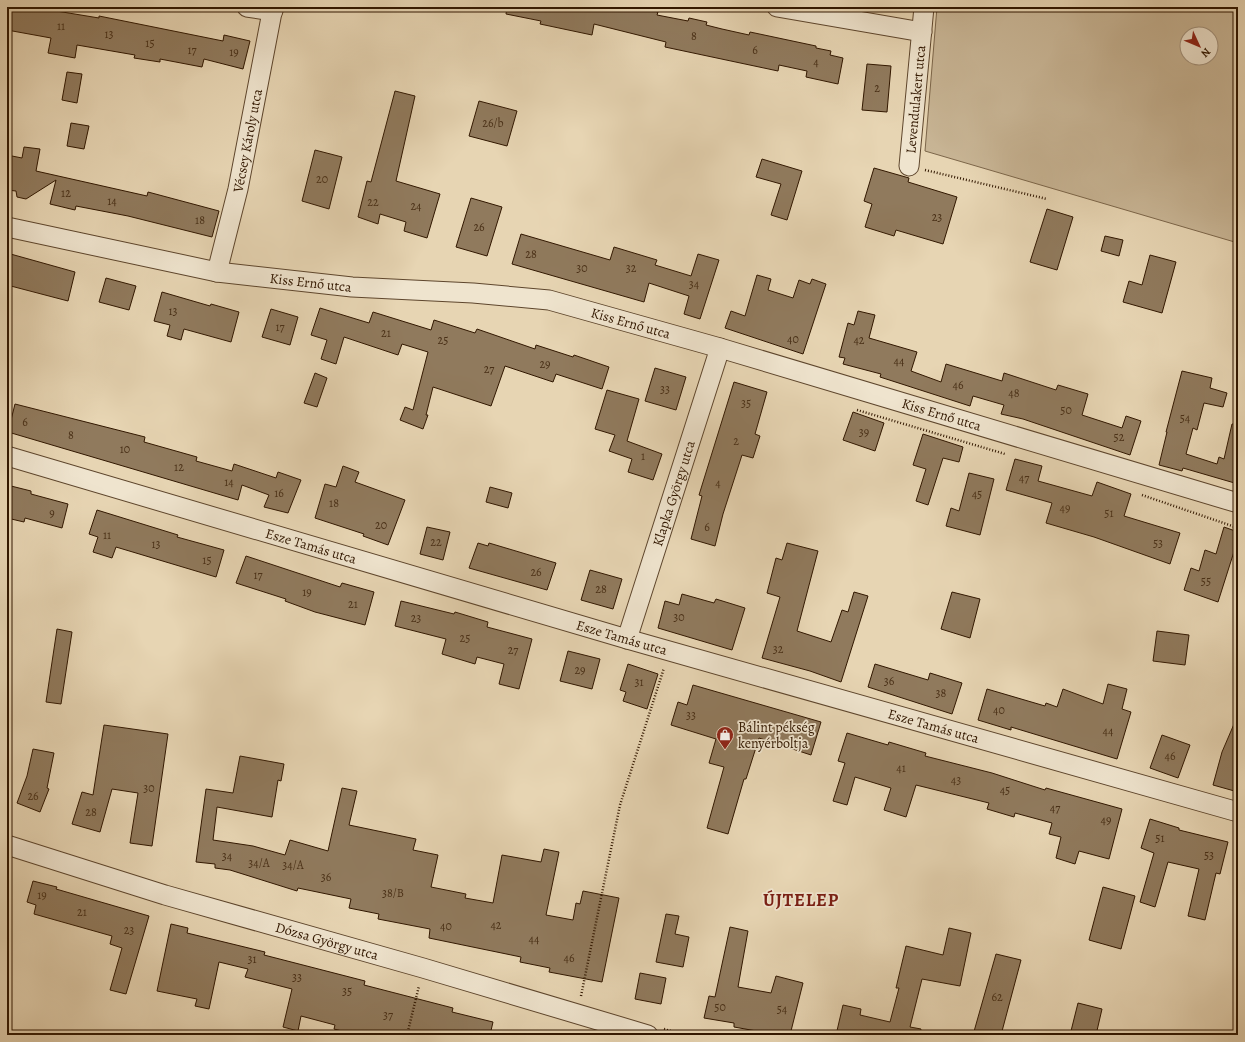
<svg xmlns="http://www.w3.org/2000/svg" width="1245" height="1042" viewBox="0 0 1245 1042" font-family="Alegreya,serif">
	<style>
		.green { fill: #c8b595; stroke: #7c664a; fill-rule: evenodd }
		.building { fill: #907a5d; stroke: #311700 }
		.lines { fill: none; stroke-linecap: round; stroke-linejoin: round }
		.street-casing { stroke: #5e462d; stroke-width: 21 }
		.path { stroke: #311700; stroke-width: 2.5; stroke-dasharray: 1 2; stroke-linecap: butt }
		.street { stroke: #efe4ce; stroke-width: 19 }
		.labels { text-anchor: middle; stroke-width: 3.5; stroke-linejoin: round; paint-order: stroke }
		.number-label { font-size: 12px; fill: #493017 }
		.street-label { font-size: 14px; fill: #311700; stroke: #efe4ce }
		.poi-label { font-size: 14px; fill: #311700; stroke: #efe4ce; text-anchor: start }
		.district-label { font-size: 18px; font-weight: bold; letter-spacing: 1px; fill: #7a1f14; stroke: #efe4ce }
	</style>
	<rect width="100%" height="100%" fill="#e7d5b3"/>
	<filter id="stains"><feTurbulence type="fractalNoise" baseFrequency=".005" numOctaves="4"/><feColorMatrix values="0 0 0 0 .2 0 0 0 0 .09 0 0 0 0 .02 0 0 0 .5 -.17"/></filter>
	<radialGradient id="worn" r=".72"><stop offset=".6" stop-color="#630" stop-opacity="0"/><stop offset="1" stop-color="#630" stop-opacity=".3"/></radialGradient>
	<path class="green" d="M 937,7 L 1238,7 L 1238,243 L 925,151 ZM 1187,34 L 1211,34 L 1211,58 L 1187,58 Z"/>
	<path class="building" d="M 7,7 L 32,7 L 99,18 L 99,16 L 223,41 L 224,35 L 250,41 L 243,69 L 204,59 L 202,67 L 160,59 L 160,62 L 134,58 L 135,55 L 77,45 L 75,58 L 48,53 L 51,38 L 7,30 Z
		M 507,7 L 635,7 L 658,12 L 657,15 L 688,21 L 689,18 L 707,22 L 706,25 L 722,29 L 749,35 L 750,32 L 816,46 L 816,48 L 831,51 L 830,55 L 843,58 L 838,84 L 806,77 L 807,71 L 779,65 L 778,71 L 665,47 L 666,42 L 594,24 L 592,35 L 540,24 L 541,21 L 506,14 Z
		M 867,64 L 891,66 L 887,112 L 862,110 Z
		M 67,72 L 82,74 L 77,103 L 62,100 Z
		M 395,91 L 415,96 L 396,181 L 440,194 L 427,238 L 404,231 L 406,222 L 380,214 L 378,224 L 358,217 L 367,181 L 371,182 Z
		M 479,101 L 517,111 L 507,146 L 469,136 Z
		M 71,123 L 89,126 L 84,149 L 67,146 Z
		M 24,147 L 40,149 L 36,171 L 147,196 L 148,192 L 219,211 L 212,237 L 128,216 L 76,206 L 75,210 L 50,204 L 56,180 L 26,199 L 17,197 L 16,191 L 7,190 L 7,155 L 22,158 Z
		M 315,150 L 342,157 L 329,209 L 302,201 Z
		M 762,159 L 802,171 L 787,220 L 771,215 L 781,184 L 756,177 Z
		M 874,168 L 909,178 L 908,182 L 957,197 L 943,244 L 896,230 L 894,236 L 865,227 L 872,204 L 864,201 Z
		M 471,198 L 502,207 L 487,256 L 456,247 Z
		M 1047,209 L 1073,217 L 1057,270 L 1030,262 Z
		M 521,234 L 610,260 L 614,247 L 657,260 L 655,265 L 691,276 L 698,254 L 719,260 L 700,319 L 684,314 L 689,296 L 649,283 L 644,302 L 512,264 Z
		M 1105,236 L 1123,240 L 1119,256 L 1101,251 Z
		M 7,253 L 75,272 L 68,301 L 7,285 Z
		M 1150,255 L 1176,262 L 1162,313 L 1123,302 L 1129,281 L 1142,285 Z
		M 757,275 L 771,279 L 768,290 L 793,298 L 799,280 L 810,284 L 812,279 L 826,284 L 803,354 L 725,328 L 731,311 L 745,316 Z
		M 106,278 L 136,286 L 129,310 L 99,302 Z
		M 162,292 L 210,306 L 211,304 L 239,312 L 231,342 L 184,329 L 181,340 L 167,336 L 170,325 L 154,321 Z
		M 320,308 L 369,323 L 373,312 L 431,330 L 434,320 L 475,333 L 477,329 L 535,349 L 536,345 L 573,357 L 574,355 L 609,367 L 602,389 L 556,374 L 553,382 L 505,366 L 491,406 L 433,387 L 426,415 L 428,415 L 423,429 L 400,420 L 405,407 L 413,410 L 428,352 L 402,344 L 398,355 L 344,337 L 336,364 L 321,359 L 327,340 L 311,335 Z
		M 271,309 L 298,317 L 290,345 L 262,337 Z
		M 858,311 L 875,315 L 869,338 L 917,352 L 911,371 L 941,382 L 946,364 L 1002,381 L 1004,373 L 1056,390 L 1058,385 L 1088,394 L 1082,415 L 1122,428 L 1126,416 L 1141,421 L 1130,455 L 1023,419 L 1001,414 L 1004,405 L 973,396 L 970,406 L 880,377 L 881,374 L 843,364 L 845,358 L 839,357 L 848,323 L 854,325 Z
		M 655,368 L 686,377 L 676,410 L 645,401 Z
		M 1182,371 L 1212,378 L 1210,388 L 1227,393 L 1223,407 L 1204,403 L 1197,430 L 1193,428 L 1186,454 L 1217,464 L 1219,457 L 1224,459 L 1232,424 L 1238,424 L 1238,484 L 1183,468 L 1182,471 L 1159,465 L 1167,432 L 1166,432 Z
		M 315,373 L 327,378 L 317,407 L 304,403 Z
		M 734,382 L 767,392 L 755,434 L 760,436 L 753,458 L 742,455 L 723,514 L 715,546 L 691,539 L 702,496 L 699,495 Z
		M 607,390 L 639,399 L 627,441 L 662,454 L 653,480 L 628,472 L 632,459 L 609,451 L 615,435 L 595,429 Z
		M 15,404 L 145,437 L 144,442 L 197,457 L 196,461 L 232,471 L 234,464 L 276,478 L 278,472 L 301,480 L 288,513 L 264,507 L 269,495 L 242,485 L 238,500 L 8,432 Z
		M 853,412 L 884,423 L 875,451 L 843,440 Z
		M 923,434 L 963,447 L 959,462 L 943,458 L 928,505 L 916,501 L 926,469 L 913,465 Z
		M 1015,459 L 1042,466 L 1038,481 L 1092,496 L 1097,482 L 1131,494 L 1124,516 L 1180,533 L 1170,564 L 1094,537 L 1046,523 L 1052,503 L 1006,490 Z
		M 343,466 L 359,472 L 355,482 L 405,500 L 388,545 L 363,536 L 364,534 L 315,518 L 325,484 L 336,487 Z
		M 969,473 L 994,479 L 980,535 L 946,526 L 951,508 L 959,511 Z
		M 7,485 L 31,491 L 31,494 L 68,504 L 62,528 L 25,518 L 24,522 L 7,518 Z
		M 490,487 L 512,493 L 508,508 L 486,502 Z
		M 97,510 L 178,535 L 177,537 L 224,550 L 216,577 L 116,547 L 112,558 L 93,552 L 98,537 L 89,534 Z
		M 427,527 L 450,532 L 443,560 L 420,554 Z
		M 1224,527 L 1238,532 L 1238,539 L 1218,602 L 1184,590 L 1191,568 L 1199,571 L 1205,550 L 1216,554 Z
		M 478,543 L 488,546 L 489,543 L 556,563 L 547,590 L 469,568 Z
		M 787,543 L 818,551 L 797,631 L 831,642 L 842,610 L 848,612 L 854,592 L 868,596 L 841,682 L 810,671 L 762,658 L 780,597 L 767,593 L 776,558 L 782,560 Z
		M 246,556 L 340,587 L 342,583 L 374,592 L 365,625 L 315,612 L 285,601 L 286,599 L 236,583 Z
		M 590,570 L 622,579 L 613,609 L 581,600 Z
		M 952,592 L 980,599 L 970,638 L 941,629 Z
		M 682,594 L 714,603 L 716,599 L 745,608 L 732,650 L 658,628 L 665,601 L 679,605 Z
		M 401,601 L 454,614 L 455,612 L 488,622 L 487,627 L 532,639 L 519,689 L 499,684 L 504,664 L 477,657 L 475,664 L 442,654 L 446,639 L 395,626 Z
		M 57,629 L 72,632 L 61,704 L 46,702 Z
		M 1157,631 L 1189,635 L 1185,665 L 1153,661 Z
		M 568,651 L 600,659 L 592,689 L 560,681 Z
		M 628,664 L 658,674 L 647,709 L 623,701 L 626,692 L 620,690 Z
		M 875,664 L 928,680 L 930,673 L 962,683 L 952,714 L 868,687 Z
		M 1108,684 L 1127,689 L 1122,709 L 1131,712 L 1117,759 L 1011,727 L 1011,730 L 978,720 L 987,689 L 1045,706 L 1046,703 L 1057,707 L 1063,689 L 1103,704 Z
		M 693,685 L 821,722 L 811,755 L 759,738 L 746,779 L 744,779 L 728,834 L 707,828 L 724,767 L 709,763 L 716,739 L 671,725 L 678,702 L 687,705 Z
		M 1237,717 L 1238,717 L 1238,792 L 1213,785 L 1222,752 Z
		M 104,725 L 168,734 L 152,846 L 130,843 L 138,793 L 112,789 L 100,832 L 72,824 L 82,792 L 93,795 Z
		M 847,733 L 888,745 L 889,742 L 926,753 L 925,756 L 992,773 L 1045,790 L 1046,788 L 1122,809 L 1109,859 L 1079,851 L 1075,864 L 1056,858 L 1061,837 L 1049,834 L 1052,823 L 1015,813 L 1014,817 L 987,809 L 989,803 L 916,785 L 906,817 L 884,810 L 891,788 L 855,777 L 847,805 L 833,801 L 845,763 L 838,761 Z
		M 1162,735 L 1190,745 L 1178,778 L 1150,768 Z
		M 33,749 L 54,753 L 47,788 L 49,789 L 40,812 L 17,803 L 27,776 Z
		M 240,756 L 284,764 L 281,781 L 278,780 L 272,817 L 217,807 L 213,840 L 253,846 L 285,855 L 290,840 L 328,851 L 342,788 L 357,791 L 349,825 L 416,839 L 413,850 L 438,855 L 431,887 L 466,894 L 465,898 L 493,903 L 502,855 L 541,862 L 544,849 L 559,852 L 546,915 L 573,920 L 576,903 L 580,904 L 583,891 L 619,898 L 602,982 L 549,972 L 550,968 L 520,962 L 521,957 L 429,938 L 430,929 L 378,919 L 379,914 L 349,908 L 351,899 L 298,888 L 297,891 L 230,870 L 215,868 L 215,864 L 196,862 L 206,789 L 233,793 Z
		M 1150,819 L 1179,828 L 1179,830 L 1228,842 L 1220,874 L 1216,873 L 1205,920 L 1188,916 L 1199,869 L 1168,862 L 1155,907 L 1140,902 L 1154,853 L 1141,848 Z
		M 33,881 L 57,887 L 56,889 L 149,916 L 126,994 L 110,990 L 122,948 L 110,944 L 112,936 L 34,914 L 36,905 L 27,902 Z
		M 1103,887 L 1135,896 L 1121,949 L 1089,940 Z
		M 666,914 L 679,916 L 675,934 L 689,937 L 683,967 L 656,962 Z
		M 171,924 L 188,928 L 187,933 L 265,952 L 264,955 L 365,981 L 364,985 L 453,1008 L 452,1012 L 493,1022 L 490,1035 L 358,1035 L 334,1029 L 335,1025 L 301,1016 L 298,1031 L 283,1027 L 292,989 L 245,977 L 248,969 L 219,962 L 209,1009 L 195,1006 L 197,999 L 157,991 Z
		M 730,927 L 748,931 L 738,987 L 771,993 L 776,976 L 803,983 L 790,1035 L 761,1035 L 762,1032 L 734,1027 L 734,1023 L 704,1018 L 709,996 L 715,997 Z
		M 949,928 L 971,933 L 960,986 L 922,979 L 910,1027 L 921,1029 L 920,1035 L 836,1035 L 843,1005 L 861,1009 L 860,1015 L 890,1022 L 899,988 L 896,988 L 906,946 L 943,955 Z
		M 996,954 L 1021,960 L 1001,1035 L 973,1035 Z
		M 640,973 L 666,978 L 661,1004 L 635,999 Z
		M 1078,1003 L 1102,1009 L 1096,1035 L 1070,1035 Z"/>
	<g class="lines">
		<defs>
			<g id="street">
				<path d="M 247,7 L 273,11"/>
				<path d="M 777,7 L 922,32"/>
				<path id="s1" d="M 909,166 L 924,7"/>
				<path id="s2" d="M 7,227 L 217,272 L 352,287 L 473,293 L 549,300 L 720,348 L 1238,503"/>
				<path id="s3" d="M 217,272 L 238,189 L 273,7"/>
				<path id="s4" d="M 7,456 L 627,639 L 1238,812"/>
				<path id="s5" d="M 627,639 L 720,348"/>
				<path id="s6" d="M 7,845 L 165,895 L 423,968 L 648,1035"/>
			</g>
		</defs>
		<use href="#street" class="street-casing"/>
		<path class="path" d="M 925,170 L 1047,199
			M 857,410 L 1005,454
			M 1142,495 L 1238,528
			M 581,996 L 620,805 L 664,668
			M 664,1029 L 684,1035
			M 407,1035 L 419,986"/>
		<use href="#street" class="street"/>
	</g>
	<defs>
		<symbol id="shop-pin" viewBox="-11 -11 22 30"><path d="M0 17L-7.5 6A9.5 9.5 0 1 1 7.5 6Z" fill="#8f2418" stroke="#efe4ce"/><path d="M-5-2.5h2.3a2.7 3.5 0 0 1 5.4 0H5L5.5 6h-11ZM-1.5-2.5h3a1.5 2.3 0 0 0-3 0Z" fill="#fff"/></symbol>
	</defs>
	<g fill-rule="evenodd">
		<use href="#shop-pin" x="715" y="725" width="20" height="27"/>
	</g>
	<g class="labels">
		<g class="number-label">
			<text x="61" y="30">11</text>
			<text x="109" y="38">13</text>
			<text x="694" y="40">8</text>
			<text x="150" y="47">15</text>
			<text x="192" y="54">17</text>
			<text x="755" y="54">6</text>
			<text x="234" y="56">19</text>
			<text x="816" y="66">4</text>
			<text x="877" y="92">2</text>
			<text x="493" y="127">26/b</text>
			<text x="322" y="183">20</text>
			<text x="66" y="197">12</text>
			<text x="112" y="205">14</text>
			<text x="373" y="206">22</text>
			<text x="416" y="210">24</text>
			<text x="937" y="221">23</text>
			<text x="200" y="224">18</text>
			<text x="479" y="231">26</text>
			<text x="531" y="258">28</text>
			<text x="582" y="272">30</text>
			<text x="631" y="272">32</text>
			<text x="694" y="288">34</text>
			<text x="173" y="315">13</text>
			<text x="280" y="331">17</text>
			<text x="386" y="337">21</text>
			<text x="793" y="343">40</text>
			<text x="443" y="344">25</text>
			<text x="859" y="344">42</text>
			<text x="899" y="365">44</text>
			<text x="545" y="368">29</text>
			<text x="489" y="373">27</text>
			<text x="958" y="389">46</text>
			<text x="665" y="393">33</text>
			<text x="1014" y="397">48</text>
			<text x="746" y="407">35</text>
			<text x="1066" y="414">50</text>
			<text x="1185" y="422">54</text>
			<text x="25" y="426">6</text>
			<text x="864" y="436">39</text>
			<text x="71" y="439">8</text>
			<text x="1119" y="441">52</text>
			<text x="736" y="445">2</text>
			<text x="125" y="453">10</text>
			<text x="643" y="460">1</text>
			<text x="179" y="471">12</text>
			<text x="1024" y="482">47</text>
			<text x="229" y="486">14</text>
			<text x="718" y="487">4</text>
			<text x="279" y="497">16</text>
			<text x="977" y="498">45</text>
			<text x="334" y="507">18</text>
			<text x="1065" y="512">49</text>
			<text x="52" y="517">9</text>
			<text x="1109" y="517">51</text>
			<text x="381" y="529">20</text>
			<text x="707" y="531">6</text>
			<text x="107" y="539">11</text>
			<text x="436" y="546">22</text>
			<text x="1158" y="547">53</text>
			<text x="156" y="548">13</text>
			<text x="207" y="564">15</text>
			<text x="536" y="576">26</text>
			<text x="258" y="579">17</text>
			<text x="1206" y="585">55</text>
			<text x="601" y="593">28</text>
			<text x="307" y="596">19</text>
			<text x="353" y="608">21</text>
			<text x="679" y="621">30</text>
			<text x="416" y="622">23</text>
			<text x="465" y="642">25</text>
			<text x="778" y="653">32</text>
			<text x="513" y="654">27</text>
			<text x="580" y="674">29</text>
			<text x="889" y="685">36</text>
			<text x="639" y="686">31</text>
			<text x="941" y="697">38</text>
			<text x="999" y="714">40</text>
			<text x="691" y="719">33</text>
			<text x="1108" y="735">44</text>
			<text x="1170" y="760">46</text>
			<text x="901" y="772">41</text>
			<text x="956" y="784">43</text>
			<text x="149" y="792">30</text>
			<text x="1005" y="794">45</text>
			<text x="33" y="800">26</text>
			<text x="1055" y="812">47</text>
			<text x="91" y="816">28</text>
			<text x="1106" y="824">49</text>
			<text x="1160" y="842">51</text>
			<text x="1209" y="859">53</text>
			<text x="227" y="860">34</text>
			<text x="259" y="867">34/A</text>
			<text x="293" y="869">34/A</text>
			<text x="326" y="881">36</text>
			<text x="393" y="897">38/B</text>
			<text x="42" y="899">19</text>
			<text x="82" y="916">21</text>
			<text x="496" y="929">42</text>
			<text x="446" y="930">40</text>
			<text x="129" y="934">23</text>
			<text x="534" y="943">44</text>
			<text x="569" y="962">46</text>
			<text x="252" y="963">31</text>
			<text x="297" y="981">33</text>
			<text x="347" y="995">35</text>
			<text x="997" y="1001">62</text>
			<text x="720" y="1011">50</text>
			<text x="782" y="1013">54</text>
			<text x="388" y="1019">37</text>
		</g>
		<g class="street-label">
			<text dy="5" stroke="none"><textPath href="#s1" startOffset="67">Levendulakert utca</textPath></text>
			<text dy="5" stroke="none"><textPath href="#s3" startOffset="135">Vécsey Károly utca</textPath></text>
			<text dy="5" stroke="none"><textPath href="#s2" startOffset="309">Kiss Ernő utca</textPath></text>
			<text dy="5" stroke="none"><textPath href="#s2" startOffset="633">Kiss Ernő utca</textPath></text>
			<text dy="5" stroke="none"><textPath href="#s2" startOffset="957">Kiss Ernő utca</textPath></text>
			<text dy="5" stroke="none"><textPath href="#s5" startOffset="153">Klapka György utca</textPath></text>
			<text dy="5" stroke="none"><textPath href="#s4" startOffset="317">Esze Tamás utca</textPath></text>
			<text dy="5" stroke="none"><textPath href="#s4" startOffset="641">Esze Tamás utca</textPath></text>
			<text dy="5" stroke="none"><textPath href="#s4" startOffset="965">Esze Tamás utca</textPath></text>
			<text dy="5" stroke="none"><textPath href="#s6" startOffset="334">Dózsa György utca</textPath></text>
		</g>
		<g class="poi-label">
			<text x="738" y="732">Bálint pékség<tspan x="738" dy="16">kenyérboltja</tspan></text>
		</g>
		<g class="district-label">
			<text x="801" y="906">ÚJTELEP</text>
		</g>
	</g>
	<rect width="1245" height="1042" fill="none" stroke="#e7d5b3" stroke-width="24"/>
	<rect x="8" y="8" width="1229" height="1026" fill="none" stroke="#311700" stroke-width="2"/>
	<rect x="12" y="12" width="1221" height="1018" fill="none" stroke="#311700"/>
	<g transform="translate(1199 46) rotate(134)"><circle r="19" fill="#efe4ce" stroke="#a3927c"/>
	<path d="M0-3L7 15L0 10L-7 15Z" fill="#8f2418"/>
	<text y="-6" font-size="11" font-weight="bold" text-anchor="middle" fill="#311700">N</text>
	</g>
	<rect width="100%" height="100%" filter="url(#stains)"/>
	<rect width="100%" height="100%" fill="url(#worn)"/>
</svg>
